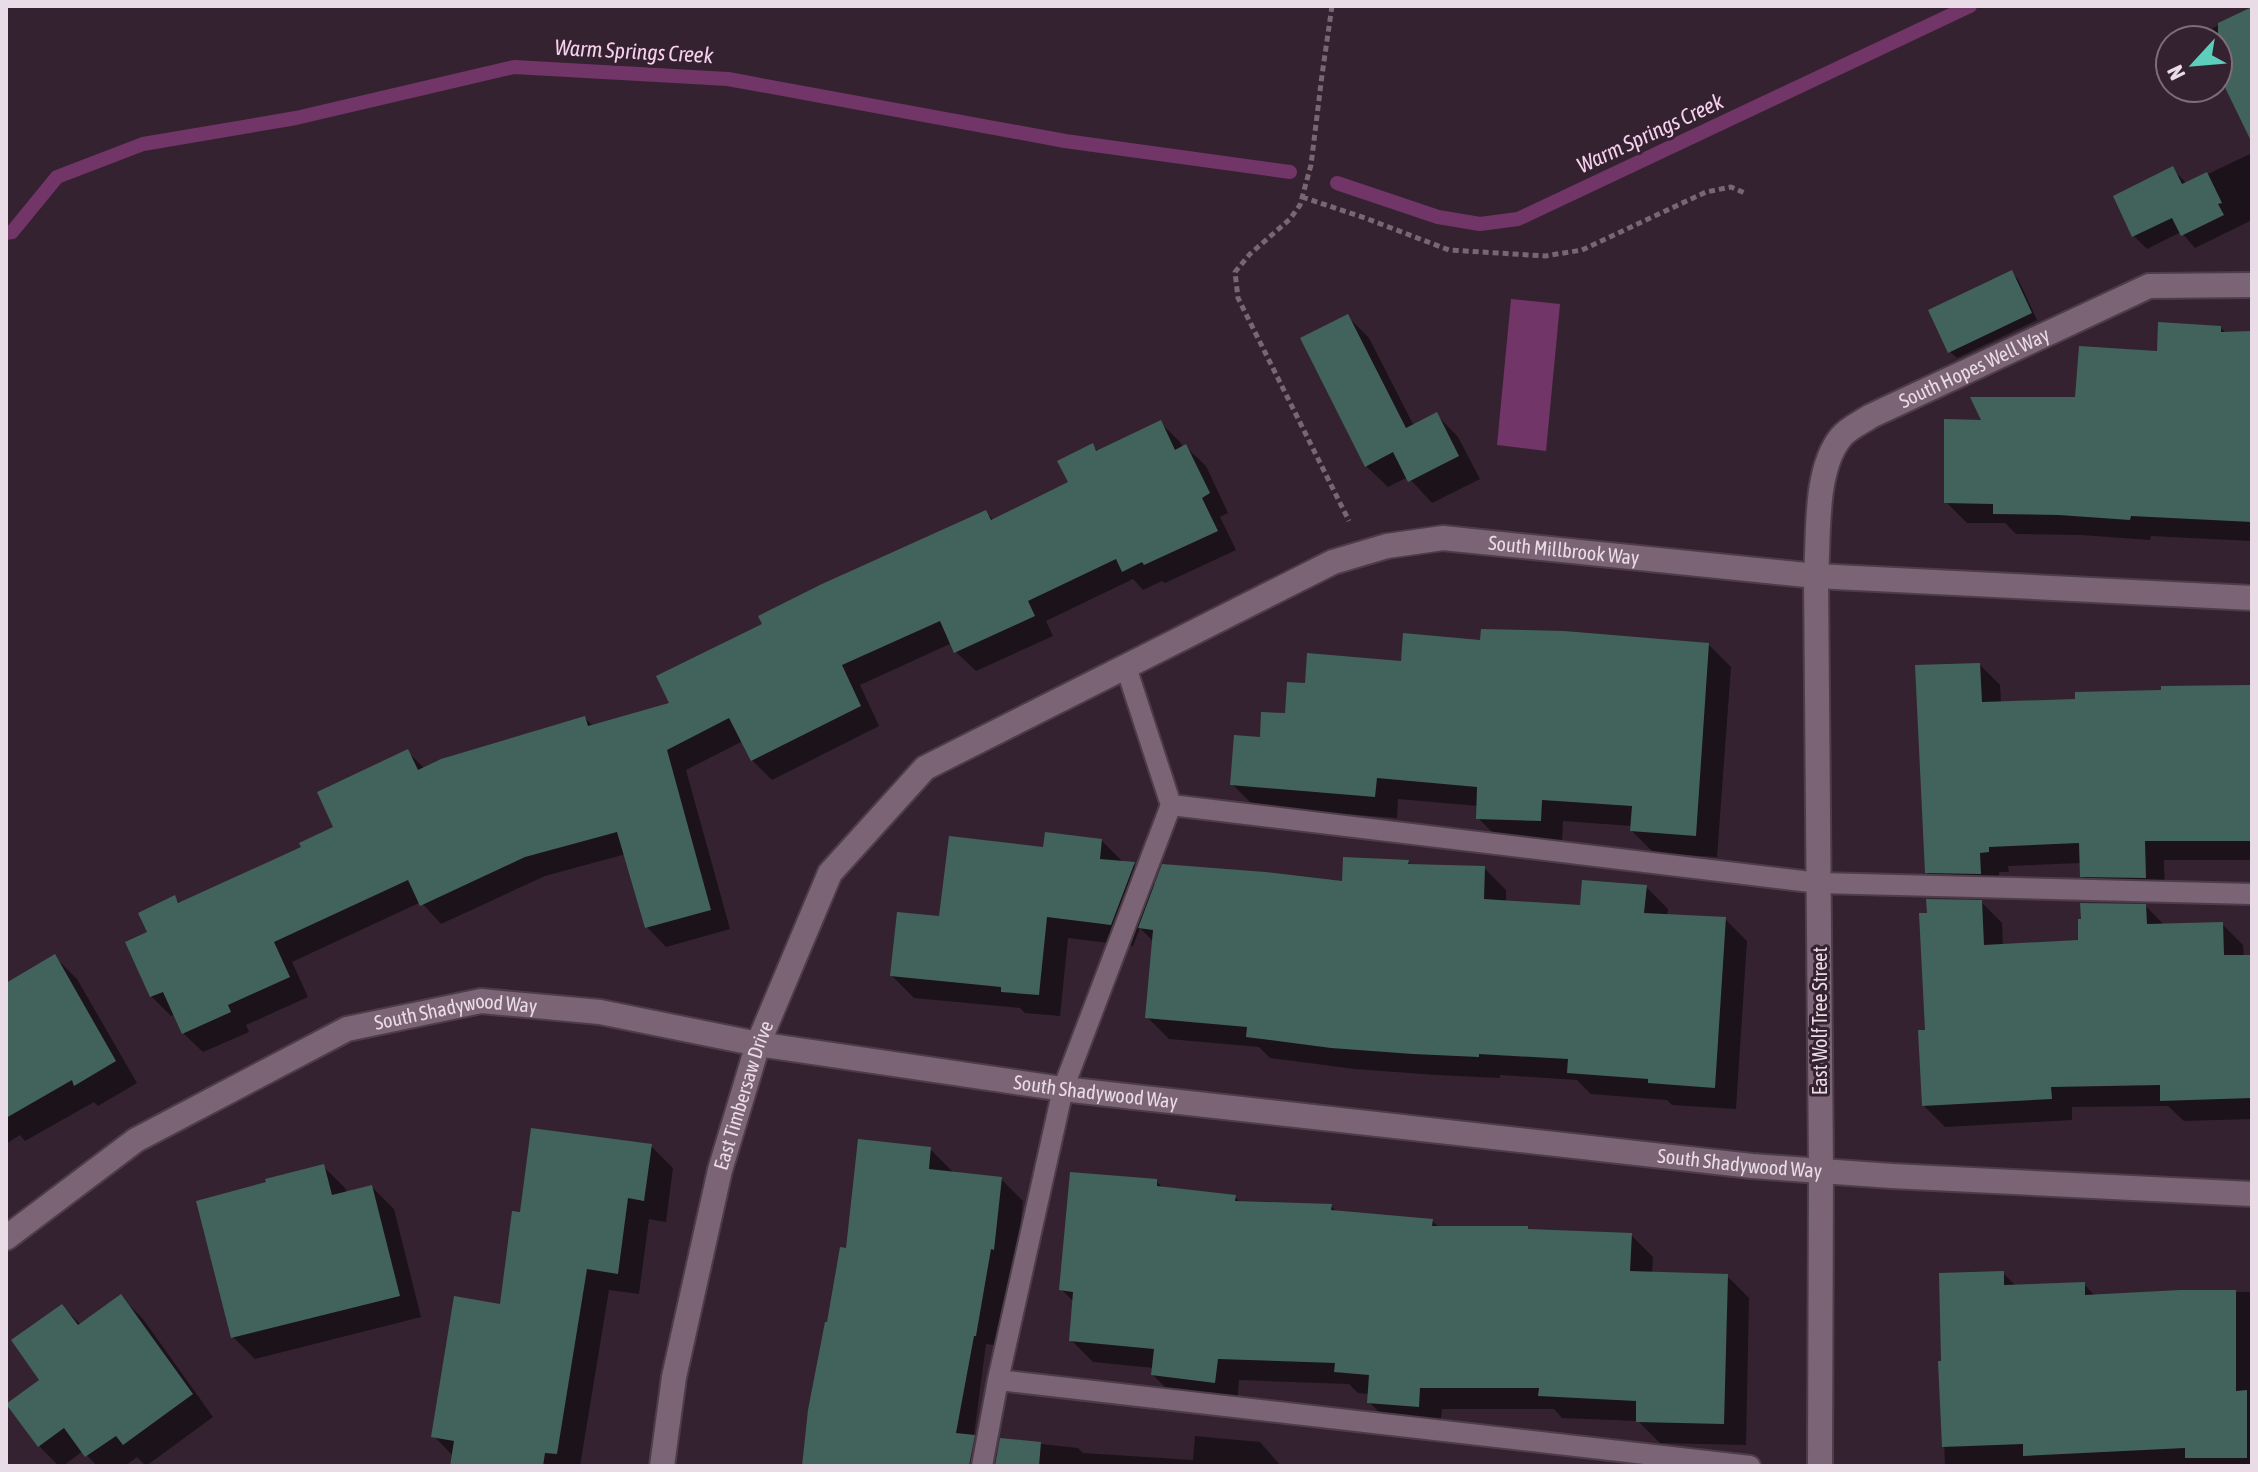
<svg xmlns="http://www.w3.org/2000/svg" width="2258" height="1472" viewBox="0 0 2258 1472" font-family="'Asap Condensed',sans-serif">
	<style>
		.water { fill: #723567 }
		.shadow { fill: #0007 }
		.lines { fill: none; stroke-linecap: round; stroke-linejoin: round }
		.stream { stroke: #723567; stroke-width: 14 }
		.building { fill: #42635c }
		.lane-casing { stroke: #4d3d4a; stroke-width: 24 }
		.street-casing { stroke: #4d3d4a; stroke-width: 28 }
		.path { stroke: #776673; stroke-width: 5; stroke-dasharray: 6 4; stroke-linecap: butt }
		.lane { stroke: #7b6475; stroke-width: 20 }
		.street { stroke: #7b6475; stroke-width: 24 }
		.labels { text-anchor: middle; stroke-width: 6; stroke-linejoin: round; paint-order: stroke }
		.street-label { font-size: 20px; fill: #eadce6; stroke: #352231 }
		.water-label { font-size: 22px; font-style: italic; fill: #f6d1ed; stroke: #352231 }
	</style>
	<rect width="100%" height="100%" fill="#352231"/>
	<path class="water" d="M 1511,299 L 1560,304 L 1546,451 L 1497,445 Z"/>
	<path class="shadow" d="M 2252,9 L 2252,138 L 2218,69 L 2218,40 L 2204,40 L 2201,34 Z
		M 2252,153 L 2252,220 L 2195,248 L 2181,232 L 2147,249 L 2134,236 L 2116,197 L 2173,169 L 2187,184 Z
		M 2011,272 L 2018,279 L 2037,320 L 1957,358 L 1950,352 Z
		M 1347,316 L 1369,338 L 1414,426 L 1437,415 L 1458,437 L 1480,479 L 1432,503 L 1408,477 L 1388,487 L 1366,466 Z
		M 2220,327 L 2227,334 L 2252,333 L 2252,541 L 2151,536 L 2150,540 L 2081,535 L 2016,534 L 2005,523 L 1967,523 L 1946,502 L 1984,422 L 2077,399 L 2158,354 Z
		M 1160,422 L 1180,442 L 1183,448 L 1186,447 L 1206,466 L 1228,513 L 1220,517 L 1236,550 L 1165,583 L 1162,581 L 1143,590 L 1133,579 L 1046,621 L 1053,636 L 976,671 L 956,652 L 952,643 L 860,685 L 879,726 L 772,780 L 752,760 L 743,741 L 686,770 L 730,929 L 666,947 L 647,927 L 626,854 L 545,876 L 441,924 L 421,902 L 292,962 L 308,997 L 246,1025 L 249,1032 L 203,1052 L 183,1033 L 175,1014 L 171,1016 L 151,996 L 149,933 L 175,898 L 181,904 L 304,848 L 336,828 L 407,751 L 425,769 L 585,718 L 593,726 L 672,704 L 986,512 L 994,521 L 1070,483 L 1092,446 L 1099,452 Z
		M 1482,642 L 1709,645 L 1731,667 L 1717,857 L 1654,853 L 1632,831 L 1632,826 L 1563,821 L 1562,842 L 1500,840 L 1478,818 L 1478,806 L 1398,799 L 1397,818 L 1255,807 L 1233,785 L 1262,739 L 1286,715 L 1306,685 Z
		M 1980,665 L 2000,685 L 2001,703 L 2077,701 L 2252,687 L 2252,860 L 2164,860 L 2165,898 L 2102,896 L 2082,876 L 2081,863 L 2008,866 L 2009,872 L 1999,872 L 2000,893 L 1947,892 L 1927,872 Z
		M 1101,840 L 1124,863 L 1134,864 L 1156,886 L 1344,883 L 1408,862 L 1412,866 L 1484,868 L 1506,890 L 1506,902 L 1582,907 L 1646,887 L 1668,909 L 1667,916 L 1725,919 L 1747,941 L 1736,1109 L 1672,1105 L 1667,1100 L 1591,1094 L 1577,1080 L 1500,1075 L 1500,1078 L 1436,1075 L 1355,1069 L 1270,1058 L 1259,1047 L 1169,1039 L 1147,1017 L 1154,942 L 1140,928 L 1133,946 L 1068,938 L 1060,1016 L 1025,1013 L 1020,1008 L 914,998 L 892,976 L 941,918 L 1044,849 Z
		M 1981,902 L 2002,923 L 2003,946 L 2080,942 L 2146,906 L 2165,926 L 2222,924 L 2243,945 L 2244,957 L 2252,957 L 2252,1119 L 2184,1121 L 2168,1106 L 2072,1107 L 2072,1120 L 1945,1127 L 1924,1106 L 1927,1031 Z
		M 55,957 L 77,979 L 137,1083 L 98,1106 L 94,1102 L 25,1141 L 20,1135 L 6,1144 L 6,985 Z
		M 651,1146 L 673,1168 L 666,1222 L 649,1219 L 639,1294 L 609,1290 L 580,1466 L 452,1466 L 454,1457 L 434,1436 L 502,1306 L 521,1214 Z
		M 930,1149 L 952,1171 L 952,1174 L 1001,1179 L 1023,1201 L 1015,1271 L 1012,1270 L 1000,1346 L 986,1344 L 970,1466 L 805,1466 L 829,1325 L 848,1250 Z
		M 323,1166 L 345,1188 L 347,1193 L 372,1187 L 394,1209 L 421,1317 L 255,1359 L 233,1337 L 269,1184 Z
		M 1156,1181 L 1164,1189 L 1235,1197 L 1241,1203 L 1331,1206 L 1338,1213 L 1432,1221 L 1440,1228 L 1631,1235 L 1653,1257 L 1652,1274 L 1727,1276 L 1749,1298 L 1746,1445 L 1660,1443 L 1638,1421 L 1562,1418 L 1554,1409 L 1442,1409 L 1440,1428 L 1391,1424 L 1369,1402 L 1369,1394 L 1358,1393 L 1349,1384 L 1239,1380 L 1237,1404 L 1175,1397 L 1153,1375 L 1154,1368 L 1093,1362 L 1071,1340 L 1074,1302 L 1062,1290 Z
		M 2003,1273 L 2016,1286 L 2084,1284 L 2096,1297 L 2180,1292 L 2252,1292 L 2252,1466 L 1945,1466 L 1941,1363 Z
		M 121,1297 L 143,1319 L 213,1417 L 146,1466 L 137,1457 L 125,1466 L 97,1466 L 83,1451 L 63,1466 L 59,1466 L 39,1446 L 42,1380 L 62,1306 L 81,1325 Z
		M 1195,1436 L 1260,1442 L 1281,1466 L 1010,1466 L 1013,1441 L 1078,1448 L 1083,1453 L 1193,1460 Z"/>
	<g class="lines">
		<path class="stream" d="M 1337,183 L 1438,217 L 1480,224 L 1518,219 L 1970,6
			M 6,233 L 12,232 L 57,177 L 143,144 L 296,118 L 514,67 L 728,79 L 1065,141 L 1290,172"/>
	</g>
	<path class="building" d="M 2252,7 L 2252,143 L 2218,73 L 2218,23 Z
		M 2173,166 L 2182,184 L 2207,172 L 2222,203 L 2218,204 L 2224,215 L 2181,236 L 2172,218 L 2132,237 L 2113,196 Z
		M 2012,270 L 2032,313 L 1948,353 L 1928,310 Z
		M 1348,314 L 1406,428 L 1437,412 L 1459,456 L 1408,482 L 1393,452 L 1365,467 L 1300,338 Z
		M 2158,322 L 2221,326 L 2221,332 L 2252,331 L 2252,522 L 2131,516 L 2130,520 L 2059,515 L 1993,514 L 1993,504 L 1944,503 L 1944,419 L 1981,420 L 1970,397 L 2075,397 L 2079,346 L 2157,351 Z
		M 1161,420 L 1175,450 L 1186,444 L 1210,493 L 1202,498 L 1218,531 L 1144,565 L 1142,562 L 1122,572 L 1116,559 L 1028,601 L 1035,616 L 954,653 L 940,621 L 842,665 L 861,706 L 751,761 L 729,718 L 667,750 L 711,910 L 645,928 L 617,832 L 525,857 L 420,906 L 408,880 L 274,942 L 290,977 L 228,1005 L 231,1012 L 182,1034 L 163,992 L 150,997 L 125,942 L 147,932 L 138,913 L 175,895 L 178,903 L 301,847 L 299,843 L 333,827 L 317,792 L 408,749 L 418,770 L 441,759 L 585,716 L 588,726 L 669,703 L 656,676 L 762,624 L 758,616 L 822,584 L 986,510 L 991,520 L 1068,482 L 1057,461 L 1093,443 L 1096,451 Z
		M 1481,629 L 1564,631 L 1709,643 L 1696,836 L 1630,831 L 1632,806 L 1542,800 L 1541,821 L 1476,819 L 1477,787 L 1377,778 L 1375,797 L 1230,785 L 1234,735 L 1260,737 L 1261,712 L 1285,713 L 1287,682 L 1305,683 L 1307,653 L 1401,661 L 1403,633 L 1480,640 Z
		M 1980,663 L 1982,702 L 2075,699 L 2075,692 L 2161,690 L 2161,686 L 2252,685 L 2252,841 L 2145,841 L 2146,878 L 2080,877 L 2079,843 L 1989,847 L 1989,852 L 1980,853 L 1981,874 L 1925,873 L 1915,665 Z
		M 1045,832 L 1102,839 L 1100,859 L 1135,862 L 1111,925 L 1047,917 L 1039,995 L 1001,992 L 1001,987 L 890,976 L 897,912 L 939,916 L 949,836 L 1043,847 Z
		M 1343,857 L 1409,860 L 1408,864 L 1485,866 L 1484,899 L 1580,905 L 1582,880 L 1647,885 L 1644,913 L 1726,917 L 1715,1088 L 1648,1083 L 1648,1079 L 1567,1073 L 1568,1059 L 1479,1054 L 1479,1057 L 1413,1054 L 1331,1048 L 1246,1037 L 1247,1027 L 1145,1018 L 1153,930 L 1138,928 L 1162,864 L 1265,872 L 1342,881 Z
		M 1926,899 L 1982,900 L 1984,945 L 2078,940 L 2078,919 L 2081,919 L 2080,903 L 2146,904 L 2147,924 L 2223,922 L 2224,955 L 2252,955 L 2252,1098 L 2160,1101 L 2160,1085 L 2051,1087 L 2052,1099 L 1922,1106 L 1918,1030 L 1925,1030 L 1919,913 L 1927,913 Z
		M 55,954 L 116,1061 L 74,1086 L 72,1080 L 6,1118 L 6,983 Z
		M 531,1128 L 652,1144 L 644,1201 L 628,1198 L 618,1274 L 587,1269 L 557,1454 L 545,1453 L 543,1466 L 450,1466 L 454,1441 L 431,1437 L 454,1296 L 500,1304 L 512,1211 L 520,1212 Z
		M 858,1139 L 931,1147 L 929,1169 L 1002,1177 L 994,1250 L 991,1249 L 976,1336 L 974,1336 L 956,1433 L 975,1435 L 969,1466 L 802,1466 L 808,1410 L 825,1322 L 827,1322 L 840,1247 L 846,1248 Z
		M 324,1164 L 332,1195 L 372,1185 L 400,1296 L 231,1338 L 196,1201 L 266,1182 L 265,1179 Z
		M 1070,1172 L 1157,1179 L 1157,1186 L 1236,1195 L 1235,1201 L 1332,1204 L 1331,1210 L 1433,1219 L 1432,1226 L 1528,1226 L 1528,1229 L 1632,1233 L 1630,1271 L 1728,1274 L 1724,1424 L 1636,1422 L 1636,1401 L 1538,1396 L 1539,1388 L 1420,1388 L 1419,1407 L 1367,1403 L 1369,1375 L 1334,1372 L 1335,1363 L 1218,1359 L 1215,1383 L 1151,1375 L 1154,1349 L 1069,1341 L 1073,1292 L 1059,1290 Z
		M 2004,1271 L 2004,1285 L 2085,1282 L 2085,1295 L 2180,1290 L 2236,1290 L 2236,1391 L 2247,1390 L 2247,1458 L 2185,1458 L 2185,1448 L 2023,1456 L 2023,1444 L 1942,1447 L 1938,1361 L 1941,1361 L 1939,1273 Z
		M 121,1294 L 193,1394 L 123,1445 L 116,1436 L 85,1457 L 64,1428 L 38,1447 L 6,1404 L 39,1380 L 11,1340 L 62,1304 L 78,1325 Z
		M 1000,1438 L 1041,1442 L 1039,1466 L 995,1466 Z"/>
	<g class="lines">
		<defs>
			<path id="lane" d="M 1171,805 L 1819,883 L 2252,894
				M 998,1380 L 1750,1466
				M 982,1466 L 998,1380 L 1063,1089 L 1171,805 L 1126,667"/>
			<g id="street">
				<path id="s1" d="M 6,1238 L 136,1140 L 347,1029 L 481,1001 L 600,1012 L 758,1044 L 1063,1089 L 1752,1166 L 1892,1176 L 2252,1194"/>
				<path id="s2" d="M 662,1466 L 674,1377 L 720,1170 L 758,1044 L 830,873 L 925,768 L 1333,562 L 1387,546 L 1443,538 L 1816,576 L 2252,598"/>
				<path id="s3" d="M 1820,1466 L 1821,1170 L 1816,576 C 1819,535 1814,470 1841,437 C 1848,428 1862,422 1871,416 L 2149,286 L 2252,285"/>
			</g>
		</defs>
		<use href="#lane" class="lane-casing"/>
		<use href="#street" class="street-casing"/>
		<path class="path" d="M 1332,6 L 1322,75 L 1311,165 L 1300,205 L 1290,219 L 1250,254 L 1235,272 L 1238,298 L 1349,521
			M 1302,197 L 1365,218 L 1449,250 L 1545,256 L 1582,250 L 1706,192 L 1731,187 L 1747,194"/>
		<use href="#lane" class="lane"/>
		<use href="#street" class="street"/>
	</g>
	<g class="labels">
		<g class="street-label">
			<text dy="7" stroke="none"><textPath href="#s3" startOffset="1184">South Hopes Well Way</textPath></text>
			<text dy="7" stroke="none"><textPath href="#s2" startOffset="1452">South Millbrook Way</textPath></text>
			<text dy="7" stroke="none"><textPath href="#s1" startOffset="512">South Shadywood Way</textPath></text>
			<text transform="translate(1820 1021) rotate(-90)" y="7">East Wolf Tree Street</text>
			<text dy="7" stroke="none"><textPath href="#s1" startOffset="1160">South Shadywood Way</textPath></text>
			<text dy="7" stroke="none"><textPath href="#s2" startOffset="380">East Timbersaw Drive</textPath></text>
			<text dy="7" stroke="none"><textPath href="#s1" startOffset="1808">South Shadywood Way</textPath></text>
		</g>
		<g class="water-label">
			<text transform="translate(634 51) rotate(3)" y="8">Warm Springs Creek</text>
			<text transform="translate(1650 133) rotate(-25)" y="8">Warm Springs Creek</text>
		</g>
	</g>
	<rect width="2258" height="1472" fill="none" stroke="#eadce6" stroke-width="16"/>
	<g transform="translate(2194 64) rotate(244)"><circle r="38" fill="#352231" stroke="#7d6c79" stroke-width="2"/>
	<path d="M0-6L14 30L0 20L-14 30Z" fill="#5ccebb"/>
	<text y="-12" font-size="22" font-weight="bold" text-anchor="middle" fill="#eadce6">N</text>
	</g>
</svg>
